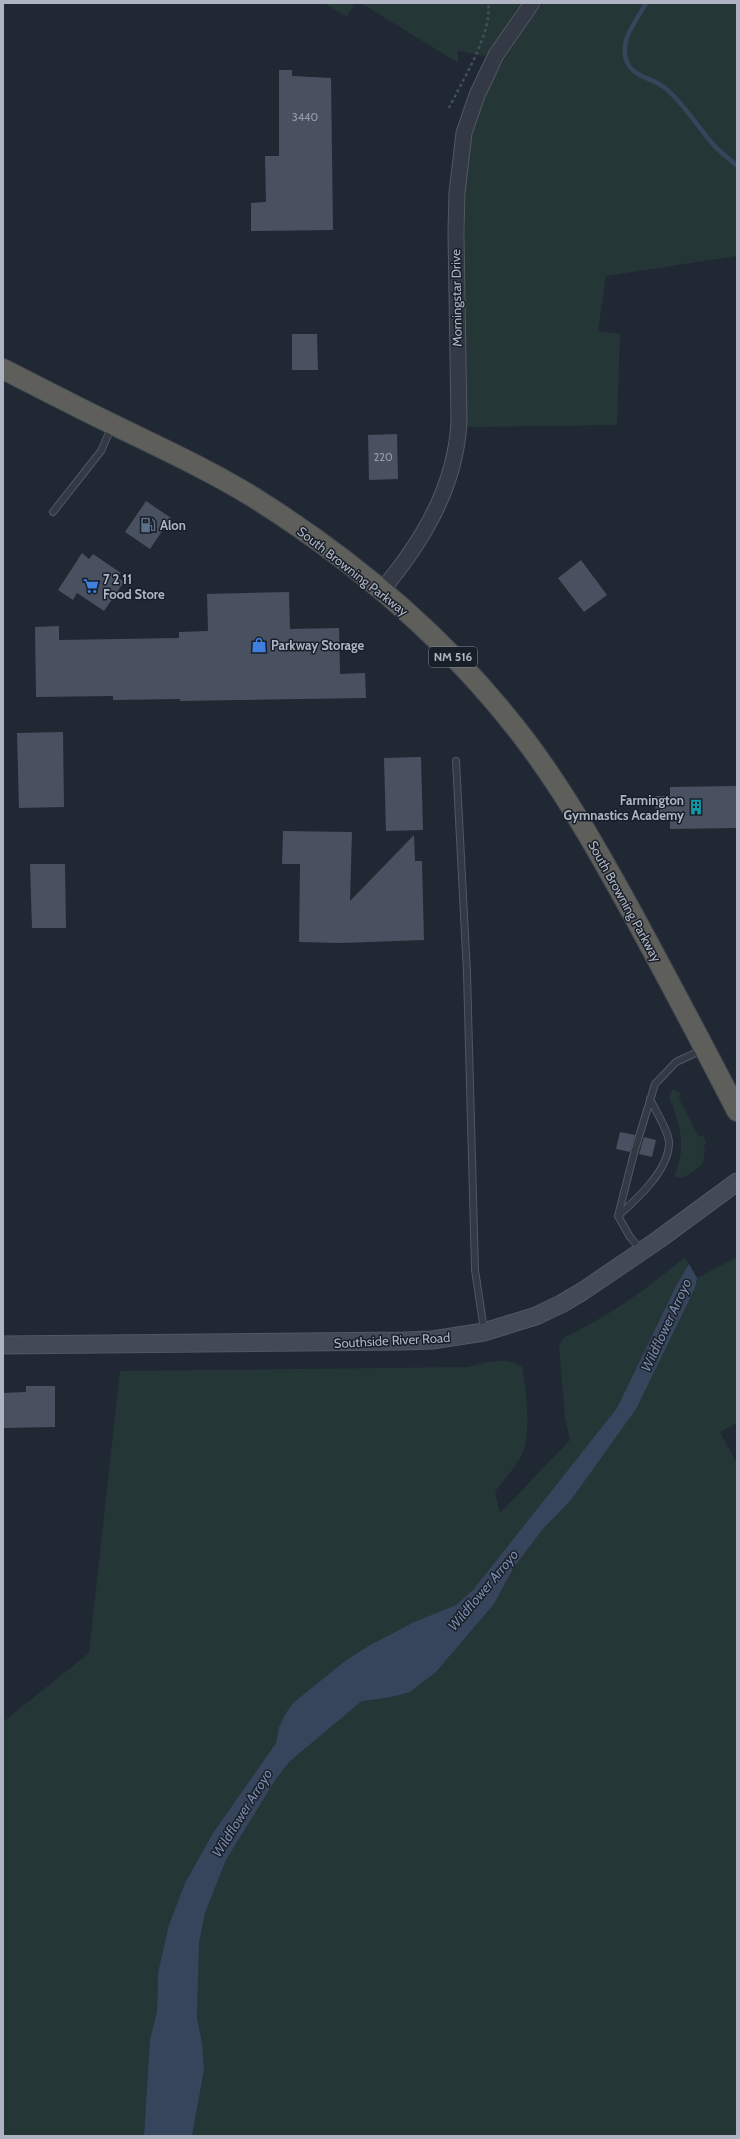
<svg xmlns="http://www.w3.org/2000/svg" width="740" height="2139" viewBox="0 0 740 2139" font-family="Cabin,sans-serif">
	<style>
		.green { fill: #253637 }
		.water { fill: #37455c }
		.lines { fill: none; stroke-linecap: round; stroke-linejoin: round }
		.stream { stroke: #37455c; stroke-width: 4.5 }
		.building { fill: #495160 }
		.service-casing { stroke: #515763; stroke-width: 8 }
		.tertiary-casing { stroke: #515763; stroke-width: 17 }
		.secondary-casing { stroke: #515763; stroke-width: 19 }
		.trunk-casing { stroke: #3e444f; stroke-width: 22 }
		.path { stroke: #425155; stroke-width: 2.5; stroke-dasharray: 3 3; stroke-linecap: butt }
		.service { stroke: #343a45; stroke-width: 6 }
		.tertiary { stroke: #343a45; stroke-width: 15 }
		.secondary { stroke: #424957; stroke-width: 17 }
		.trunk { stroke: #5e5e5b; stroke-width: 20 }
		.labels { text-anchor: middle; stroke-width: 3; stroke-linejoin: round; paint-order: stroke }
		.number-label { font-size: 11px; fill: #959baa }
		.shield { fill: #191f29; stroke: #818794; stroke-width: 1 }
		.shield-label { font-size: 12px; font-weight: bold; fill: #aeb4c2 }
		.street-label { font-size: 13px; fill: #aeb4c2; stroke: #191f29 }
		.poi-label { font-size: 13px; font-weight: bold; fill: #aeb4c2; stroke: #191f29; text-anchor: start }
		.water-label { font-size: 14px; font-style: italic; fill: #788aa9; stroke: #191f29 }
	</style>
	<rect width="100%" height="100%" fill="#202834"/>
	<path class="green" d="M 324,3 L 355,3 L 347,17 Z
		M 361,3 L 521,3 L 485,56 L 458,51 L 458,63 Z
		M 543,3 L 737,3 L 737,256 L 606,276 L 598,331 L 620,334 L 617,425 L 465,427 C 469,360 463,291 465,224 C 465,188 466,152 477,118 C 490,76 517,39 543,3 Z
		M 673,1089 L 680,1093 L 679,1099 L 698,1135 L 704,1137 L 706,1142 L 703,1146 L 705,1150 L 703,1163 C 694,1171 687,1180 674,1176 C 688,1147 679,1123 669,1096 Z
		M 685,1257 L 689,1264 L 676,1286 L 617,1408 L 473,1590 L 456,1605 L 414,1622 L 370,1645 L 345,1661 L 293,1703 L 279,1727 L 276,1743 L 213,1833 L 185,1883 L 158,1973 L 157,2012 L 150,2039 L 144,2136 L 3,2136 L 3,1722 L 89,1653 L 120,1371 L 467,1367 C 486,1363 505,1355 522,1367 C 526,1389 533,1437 520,1458 C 513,1470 503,1481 495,1492 L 500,1513 L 570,1440 L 565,1418 L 559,1346 L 563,1338 C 608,1317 647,1289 685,1257 Z
		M 737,1257 L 737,1423 L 720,1432 L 737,1464 L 737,2136 L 192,2136 L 204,2070 L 202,2043 L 197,2017 L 199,1943 L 205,1913 L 226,1860 L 274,1782 L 289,1762 L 362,1701 L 388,1698 L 420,1685 L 426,1678 L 436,1672 L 494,1604 L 514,1567 L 543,1529 L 571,1500 L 599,1458 L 684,1309 L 695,1288 L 697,1278 Z"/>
	<path class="water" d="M 689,1264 L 697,1278 L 695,1288 L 636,1409 L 571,1500 L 543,1529 L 514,1567 L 494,1604 L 436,1672 L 410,1692 L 387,1698 L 362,1701 L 289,1762 L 274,1782 L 226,1860 L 205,1913 L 199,1943 L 197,2017 L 202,2043 L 204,2070 L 192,2136 L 144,2136 L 150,2039 L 157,2012 L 158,1973 L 169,1925 L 185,1883 L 213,1833 L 276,1743 L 279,1727 L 286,1713 L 293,1703 L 345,1661 L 370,1645 L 414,1622 L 456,1605 L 473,1590 L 617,1408 L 676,1286 Z"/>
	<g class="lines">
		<path class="stream" d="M 646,3 C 637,21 618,40 627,62 C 633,77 652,78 664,87 C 683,102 696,125 712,143 C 719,152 729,158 737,166"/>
	</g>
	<path class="building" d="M 279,70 L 292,70 L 292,76 L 331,78 L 333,230 L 251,231 L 251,203 L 266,202 L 265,156 L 279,156 Z
		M 292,334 L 317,334 L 318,370 L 292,370 Z
		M 397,434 L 398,479 L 369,480 L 368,435 Z
		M 146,501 L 171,518 L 150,549 L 125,532 Z
		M 82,553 L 89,559 L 93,554 L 121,573 L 117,577 L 124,582 L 104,611 L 77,593 L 73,600 L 58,590 Z
		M 581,560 L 607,595 L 584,612 L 558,578 Z
		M 289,592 L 290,629 L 339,628 L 340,674 L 365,673 L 366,698 L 180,701 L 180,699 L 113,700 L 113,696 L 36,697 L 35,627 L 59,626 L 59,640 L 179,638 L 179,632 L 208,631 L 207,594 Z
		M 63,732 L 64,807 L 19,808 L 17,733 Z
		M 421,757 L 423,830 L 386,831 L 384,758 Z
		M 737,786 L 737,828 L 670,829 L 670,817 L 656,817 L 655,796 L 670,796 L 670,787 Z
		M 283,831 L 352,832 L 350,901 L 414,835 L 415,861 L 422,861 L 424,940 L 341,943 L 299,942 L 300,864 L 282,864 Z
		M 30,864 L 65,864 L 66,928 L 32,928 Z
		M 620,1132 L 635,1135 L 630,1152 L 616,1149 Z
		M 644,1137 L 656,1140 L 652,1157 L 639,1154 Z
		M 26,1386 L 55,1386 L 55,1427 L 3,1428 L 3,1393 L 26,1392 Z"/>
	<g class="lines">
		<defs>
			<path id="service" d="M 53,512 L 101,451 L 112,426
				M 456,761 L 467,973 L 475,1270 L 484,1330
				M 618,1216 C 637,1199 668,1171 669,1144 C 670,1133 655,1110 650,1099
				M 641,1250 L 630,1237 L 618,1216 L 634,1153 L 655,1084 L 676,1062 L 702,1050"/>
			<path id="tertiary" d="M 382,590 C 423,541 456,486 459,421 L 456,232 L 457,193 L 464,133 L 477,95 L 496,55 L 532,3"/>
			<path id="secondary" d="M 3,1345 L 403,1341 L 432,1340 L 484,1332 L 536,1316 L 561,1304 L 583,1291 L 658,1240 L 737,1182"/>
			<path id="trunk" d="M 3,369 C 40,388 77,407 114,425 C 161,448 209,470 253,497 C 357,562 452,643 526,741 C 568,797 602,858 636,920 C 670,983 704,1047 737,1111"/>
		</defs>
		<use href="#service" class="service-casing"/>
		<use href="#tertiary" class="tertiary-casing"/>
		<use href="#secondary" class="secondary-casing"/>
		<use href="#trunk" class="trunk-casing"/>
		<path class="path" d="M 449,108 C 462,81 493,32 488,3"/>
		<use href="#service" class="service"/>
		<use href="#tertiary" class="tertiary"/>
		<use href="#secondary" class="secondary"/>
		<use href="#trunk" class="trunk"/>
	</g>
	<defs>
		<symbol id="fuel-bare" viewBox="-9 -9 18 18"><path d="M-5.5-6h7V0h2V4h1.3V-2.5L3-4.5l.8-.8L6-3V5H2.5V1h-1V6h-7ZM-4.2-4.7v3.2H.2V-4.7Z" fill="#5c6f8a" stroke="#191f29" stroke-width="2.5" paint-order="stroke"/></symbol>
		<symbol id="supermarket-bare" viewBox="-9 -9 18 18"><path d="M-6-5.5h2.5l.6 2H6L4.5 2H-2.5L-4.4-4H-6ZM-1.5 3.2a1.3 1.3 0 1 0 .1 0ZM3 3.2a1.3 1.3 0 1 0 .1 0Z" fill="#3f7fe0" stroke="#191f29" stroke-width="2.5" paint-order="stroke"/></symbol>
		<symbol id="shop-bare" viewBox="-9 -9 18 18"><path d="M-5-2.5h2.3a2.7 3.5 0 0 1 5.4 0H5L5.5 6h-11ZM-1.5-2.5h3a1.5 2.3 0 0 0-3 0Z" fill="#3f7fe0" stroke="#191f29" stroke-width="2.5" paint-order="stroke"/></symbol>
		<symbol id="building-bare" viewBox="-9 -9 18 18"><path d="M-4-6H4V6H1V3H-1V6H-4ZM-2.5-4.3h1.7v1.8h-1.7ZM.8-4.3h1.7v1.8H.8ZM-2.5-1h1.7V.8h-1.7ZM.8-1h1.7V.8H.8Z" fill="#0f9aa8" stroke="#191f29" stroke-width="2.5" paint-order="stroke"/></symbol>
	</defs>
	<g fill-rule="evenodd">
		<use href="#fuel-bare" x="137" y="514" width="22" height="22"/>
		<use href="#supermarket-bare" x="80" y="575" width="22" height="22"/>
		<use href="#shop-bare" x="248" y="634" width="22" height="22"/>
		<use href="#building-bare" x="685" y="796" width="22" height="22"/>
	</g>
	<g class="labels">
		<g class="number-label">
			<text x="305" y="121">3440</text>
			<text x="383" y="461">220</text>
		</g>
		<rect class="shield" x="429" y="647" width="48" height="20" rx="3"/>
		<g class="shield-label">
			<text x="453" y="661">NM 516</text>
		</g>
		<g class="street-label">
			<text transform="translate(456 298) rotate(-91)" y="5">Morningstar Drive</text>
			<text transform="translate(353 571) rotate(38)" y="5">South Browning Parkway</text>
			<text transform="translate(625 901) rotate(61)" y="5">South Browning Parkway</text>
			<text transform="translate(392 1340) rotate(-3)" y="5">Southside River Road</text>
		</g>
		<g class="poi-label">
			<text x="160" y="530">Alon</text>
			<text x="103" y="584">7 2 11<tspan x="103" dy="15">Food Store</tspan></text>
			<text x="271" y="650">Parkway Storage</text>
			<text x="684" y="805" text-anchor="end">Farmington<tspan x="684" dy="15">Gymnastics Academy</tspan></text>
		</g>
		<g class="water-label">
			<text transform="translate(666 1325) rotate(-65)" y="5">Wildflower Arroyo</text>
			<text transform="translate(483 1590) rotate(-50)" y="5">Wildflower Arroyo</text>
			<text transform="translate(242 1813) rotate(-58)" y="5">Wildflower Arroyo</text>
		</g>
	</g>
	<rect width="740" height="2139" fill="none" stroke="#aeb4c2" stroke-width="8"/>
</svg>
